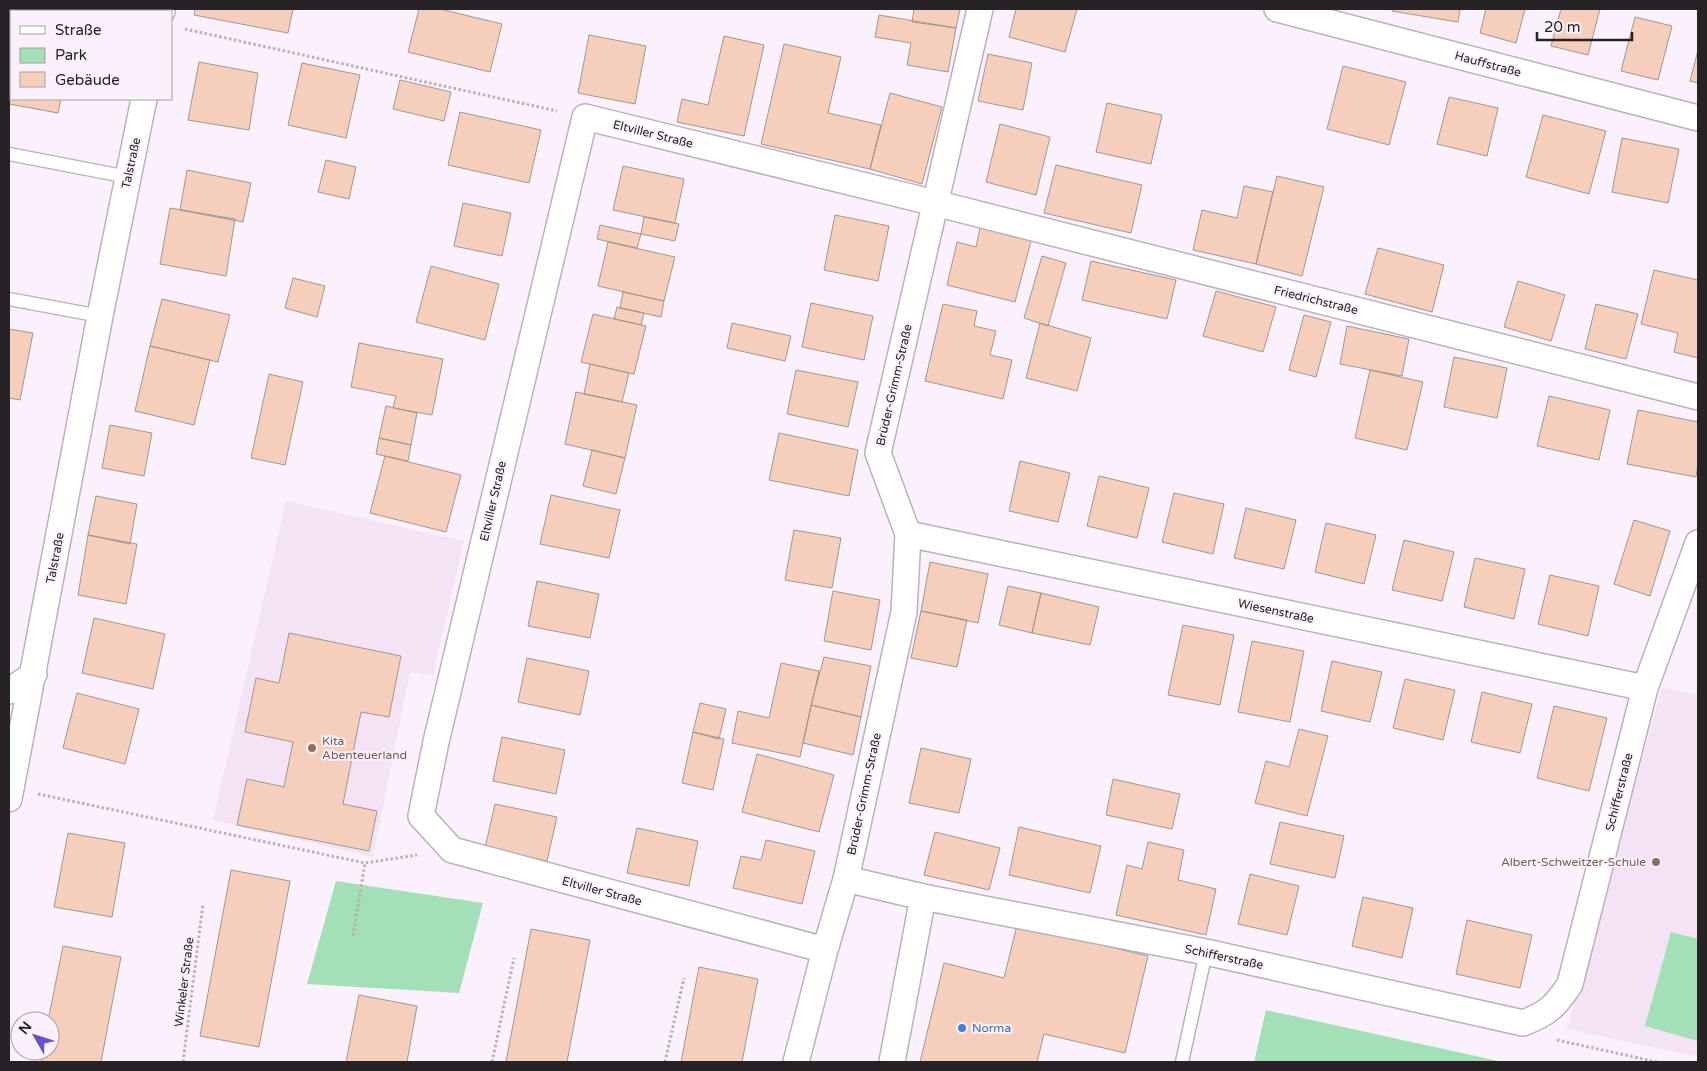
<svg xmlns="http://www.w3.org/2000/svg" width="1707" height="1071" viewBox="0 0 1707 1071" font-family="'Varela Round',sans-serif">
	<style>
		.built { fill: #f3e3f4 }
		.green { fill: #a3dfb7 }
		.building { fill: #f6cebc; stroke: #a29690 }
		.lines { fill: none; stroke-linecap: round; stroke-linejoin: round }
		.service-casing { stroke: #bbb1bc; stroke-width: 15 }
		.minor-casing { stroke: #bbb1bc; stroke-width: 28 }
		.path { stroke: #b8b0b9; stroke-width: 3; stroke-dasharray: 2.5 2.5; stroke-linecap: butt }
		.service { stroke: #fff; stroke-width: 12 }
		.minor { stroke: #fff; stroke-width: 25 }
		.education-dot { fill: #8d6e63; stroke: #fbf1fc; stroke-width: 2 }
		.shop-dot { fill: #3f7fe0; stroke: #fbf1fc; stroke-width: 2 }
		.labels { text-anchor: middle; stroke-width: 4; stroke-linejoin: round; paint-order: stroke }
		.street-label { font-size: 12px; fill: #262226; stroke: #fbf1fc }
		.education-label { font-size: 12px; fill: #785e54; stroke: #fbf1fc; text-anchor: start }
		.shop-label { font-size: 12px; fill: #366cbe; stroke: #fbf1fc; text-anchor: start }
	</style>
	<rect width="100%" height="100%" fill="#fbf1fc"/>
	<path class="built" d="M 286,501 L 464,541 L 433,675 L 410,672 L 373,857 L 213,820 Z
		M 1662,687 L 1698,696 L 1698,1057 L 1567,1029 Z"/>
	<path class="green" d="M 336,881 L 483,903 L 459,993 L 307,984 Z
		M 1671,932 L 1698,939 L 1698,1041 L 1645,1026 Z
		M 1266,1010 L 1503,1062 L 1254,1062 Z"/>
	<path class="building" d="M 195,9 L 293,9 L 288,33 L 194,15 Z
		M 419,9 L 440,9 L 502,24 L 490,72 L 408,52 Z
		M 914,9 L 960,9 L 956,28 L 912,22 Z
		M 1016,9 L 1077,9 L 1065,52 L 1009,37 Z
		M 1393,9 L 1460,9 L 1458,22 L 1392,11 Z
		M 1486,9 L 1525,9 L 1516,43 L 1480,33 Z
		M 1561,9 L 1600,9 L 1588,55 L 1551,46 Z
		M 879,15 L 956,28 L 948,72 L 907,65 L 911,43 L 875,37 Z
		M 1635,17 L 1672,26 L 1658,80 L 1621,71 Z
		M 589,35 L 646,46 L 635,104 L 578,93 Z
		M 724,36 L 764,45 L 744,136 L 677,122 L 682,99 L 708,105 Z
		M 784,44 L 841,57 L 828,113 L 881,125 L 870,169 L 761,144 Z
		M 1698,50 L 1698,83 L 1690,81 Z
		M 988,54 L 1032,63 L 1023,110 L 978,101 Z
		M 199,62 L 258,73 L 249,130 L 188,120 Z
		M 302,63 L 360,75 L 346,138 L 288,125 Z
		M 11,64 L 11,99 L 61,99 L 58,113 L 9,104 Z
		M 1343,66 L 1406,82 L 1389,145 L 1327,129 Z
		M 400,80 L 451,92 L 444,121 L 393,109 Z
		M 890,93 L 942,107 L 922,184 L 870,169 Z
		M 1449,97 L 1498,108 L 1487,156 L 1437,144 Z
		M 1107,103 L 1162,115 L 1151,164 L 1096,152 Z
		M 460,112 L 541,130 L 529,183 L 448,165 Z
		M 1543,115 L 1606,131 L 1589,194 L 1526,177 Z
		M 1000,124 L 1050,137 L 1036,195 L 986,182 Z
		M 1622,138 L 1679,149 L 1668,203 L 1612,192 Z
		M 326,160 L 356,167 L 349,199 L 318,192 Z
		M 1056,165 L 1142,185 L 1131,233 L 1044,213 Z
		M 623,166 L 684,179 L 675,223 L 613,210 Z
		M 187,170 L 251,183 L 243,222 L 180,210 Z
		M 1277,176 L 1324,187 L 1302,276 L 1256,264 Z
		M 1244,186 L 1273,192 L 1256,264 L 1193,250 L 1202,210 L 1237,218 Z
		M 463,203 L 511,213 L 502,256 L 454,246 Z
		M 170,208 L 235,219 L 226,276 L 160,264 Z
		M 835,215 L 889,226 L 878,281 L 824,270 Z
		M 644,217 L 679,224 L 675,241 L 641,234 Z
		M 600,225 L 641,234 L 637,248 L 597,239 Z
		M 980,228 L 1031,241 L 1015,302 L 947,285 L 957,242 L 976,247 Z
		M 608,242 L 675,257 L 664,301 L 598,286 Z
		M 1378,248 L 1444,265 L 1432,312 L 1365,294 Z
		M 1042,256 L 1066,263 L 1048,326 L 1024,318 Z
		M 1091,261 L 1176,280 L 1167,319 L 1082,300 Z
		M 431,266 L 499,284 L 485,340 L 416,322 Z
		M 1654,270 L 1698,280 L 1698,358 L 1674,352 L 1678,333 L 1641,324 Z
		M 293,278 L 325,286 L 317,317 L 285,308 Z
		M 1518,281 L 1565,295 L 1551,341 L 1504,327 Z
		M 1216,291 L 1276,307 L 1263,352 L 1203,336 Z
		M 623,292 L 664,301 L 661,317 L 620,308 Z
		M 162,299 L 230,315 L 218,362 L 150,346 Z
		M 811,303 L 873,316 L 864,360 L 802,347 Z
		M 943,304 L 977,311 L 974,326 L 996,331 L 990,355 L 1012,360 L 1003,399 L 925,381 Z
		M 1596,304 L 1638,314 L 1626,359 L 1585,349 Z
		M 617,307 L 644,313 L 641,325 L 614,319 Z
		M 593,314 L 646,326 L 634,374 L 581,362 Z
		M 1304,315 L 1331,322 L 1316,377 L 1289,370 Z
		M 732,323 L 791,336 L 785,361 L 727,348 Z
		M 1040,323 L 1091,338 L 1077,391 L 1026,378 Z
		M 1347,326 L 1409,339 L 1402,376 L 1340,364 Z
		M 9,329 L 33,333 L 20,400 L 9,398 Z
		M 359,343 L 443,359 L 432,415 L 393,408 L 396,396 L 351,387 Z
		M 150,346 L 210,360 L 194,425 L 135,411 Z
		M 1454,357 L 1507,368 L 1497,418 L 1444,407 Z
		M 590,364 L 629,373 L 622,402 L 584,394 Z
		M 796,370 L 858,382 L 848,427 L 787,414 Z
		M 1370,370 L 1423,382 L 1407,450 L 1355,438 Z
		M 269,374 L 303,382 L 285,465 L 251,458 Z
		M 576,392 L 637,405 L 625,458 L 565,444 Z
		M 1549,396 L 1610,410 L 1599,460 L 1537,446 Z
		M 386,406 L 417,413 L 411,445 L 379,438 Z
		M 1638,410 L 1698,422 L 1698,464 L 1696,477 L 1627,464 Z
		M 110,425 L 152,433 L 144,476 L 102,468 Z
		M 779,433 L 858,450 L 849,496 L 769,480 Z
		M 379,438 L 411,445 L 408,461 L 376,454 Z
		M 592,450 L 625,458 L 616,494 L 583,486 Z
		M 385,456 L 461,475 L 446,532 L 370,513 Z
		M 1020,461 L 1070,473 L 1058,522 L 1009,511 Z
		M 1099,476 L 1149,488 L 1137,538 L 1087,526 Z
		M 1174,493 L 1224,504 L 1213,554 L 1162,542 Z
		M 551,495 L 620,510 L 609,558 L 540,544 Z
		M 96,496 L 137,504 L 130,544 L 88,535 Z
		M 1246,508 L 1296,520 L 1284,569 L 1234,558 Z
		M 1634,520 L 1670,531 L 1650,596 L 1614,584 Z
		M 1326,523 L 1376,535 L 1364,584 L 1315,572 Z
		M 794,530 L 841,538 L 832,588 L 785,580 Z
		M 88,535 L 137,544 L 126,604 L 78,595 Z
		M 1404,540 L 1454,552 L 1442,601 L 1392,590 Z
		M 1475,558 L 1525,569 L 1514,619 L 1464,607 Z
		M 930,562 L 988,574 L 978,623 L 921,611 Z
		M 1550,575 L 1599,586 L 1588,636 L 1538,624 Z
		M 537,581 L 599,594 L 590,638 L 528,626 Z
		M 1008,586 L 1041,593 L 1032,633 L 999,625 Z
		M 833,591 L 880,600 L 871,650 L 824,641 Z
		M 1041,593 L 1099,607 L 1090,645 L 1032,633 Z
		M 921,611 L 967,620 L 957,667 L 911,658 Z
		M 94,618 L 165,634 L 153,689 L 82,673 Z
		M 1183,625 L 1234,635 L 1220,705 L 1168,695 Z
		M 289,633 L 401,656 L 389,717 L 361,712 L 343,804 L 377,811 L 369,851 L 237,825 L 247,779 L 284,787 L 293,742 L 245,732 L 256,678 L 279,683 Z
		M 1252,641 L 1304,651 L 1290,722 L 1238,712 Z
		M 824,657 L 871,666 L 861,717 L 811,705 Z
		M 527,658 L 589,671 L 580,715 L 518,702 Z
		M 1332,661 L 1382,672 L 1370,722 L 1321,711 Z
		M 781,663 L 819,671 L 800,757 L 732,743 L 738,711 L 769,718 Z
		M 1405,679 L 1455,690 L 1443,740 L 1393,728 Z
		M 1482,692 L 1532,704 L 1520,753 L 1471,742 Z
		M 77,693 L 139,709 L 125,764 L 63,748 Z
		M 700,703 L 726,709 L 719,739 L 693,732 Z
		M 811,705 L 861,717 L 853,755 L 803,743 Z
		M 1554,706 L 1607,718 L 1589,791 L 1537,778 Z
		M 1299,729 L 1328,736 L 1307,816 L 1255,803 L 1266,761 L 1289,767 Z
		M 693,732 L 724,739 L 713,790 L 682,783 Z
		M 502,737 L 565,750 L 556,794 L 493,781 Z
		M 921,748 L 971,759 L 959,813 L 909,803 Z
		M 757,754 L 834,775 L 819,832 L 742,812 Z
		M 1113,779 L 1180,794 L 1172,829 L 1106,815 Z
		M 495,804 L 557,817 L 547,861 L 485,848 Z
		M 1280,822 L 1344,836 L 1335,878 L 1270,864 Z
		M 1019,827 L 1101,846 L 1090,893 L 1009,875 Z
		M 637,828 L 698,841 L 689,886 L 627,873 Z
		M 935,832 L 1000,848 L 989,890 L 924,875 Z
		M 68,833 L 125,843 L 112,917 L 54,907 Z
		M 766,840 L 815,851 L 802,904 L 733,888 L 741,856 L 761,860 Z
		M 1148,842 L 1184,850 L 1178,880 L 1216,889 L 1206,935 L 1116,915 L 1127,865 L 1142,869 Z
		M 231,870 L 290,881 L 259,1047 L 200,1036 Z
		M 1250,874 L 1299,886 L 1287,935 L 1238,924 Z
		M 1363,897 L 1413,908 L 1402,958 L 1352,946 Z
		M 1467,920 L 1532,935 L 1520,988 L 1456,974 Z
		M 1017,925 L 1148,956 L 1125,1053 L 1044,1034 L 1037,1062 L 920,1062 L 944,963 L 1004,978 Z
		M 531,929 L 590,940 L 567,1062 L 506,1062 Z
		M 63,946 L 121,957 L 101,1062 L 41,1062 L 43,1051 L 50,1051 L 48,1021 Z
		M 699,967 L 758,979 L 742,1062 L 681,1062 Z
		M 359,995 L 417,1006 L 407,1062 L 346,1062 Z"/>
	<g class="lines">
		<defs>
			<path id="service" d="M 9,154 L 128,177
				M 9,299 L 100,316
				M 1182,1062 L 1206,952"/>
			<path id="minor" d="M 80,9 L 93,11
				M 980,9 L 878,453 L 908,534 L 904,612 L 846,879 L 923,897 L 1206,952 L 1523,1023 C 1547,1014 1556,1006 1570,984 L 1645,688 L 1698,543
				M 1277,9 L 1698,118
				M 162,11 L 162,9
				M 908,534 L 1645,688
				M 9,691 L 34,674
				M 9,799 L 100,316 L 144,99
				M 825,950 L 452,850 L 421,816 L 436,742 L 585,117 L 935,203 L 1698,397
				M 796,1062 L 825,950 L 846,879
				M 892,1062 L 923,897"/>
		</defs>
		<use href="#service" class="service-casing"/>
		<use href="#minor" class="minor-casing"/>
		<path class="path" d="M 185,29 L 557,111
			M 38,794 L 365,863 L 417,855
			M 353,936 L 365,863
			M 1557,1040 L 1657,1062
			M 183,1062 L 203,904
			M 492,1062 L 514,958
			M 665,1062 L 684,978"/>
		<use href="#service" class="service"/>
		<use href="#minor" class="minor"/>
	</g>
	<g class="education-dot">
		<circle cx="312" cy="748" r="5"/>
		<circle cx="1656" cy="862" r="5"/>
	</g>
	<circle class="shop-dot" cx="962" cy="1028" r="5"/>
	<g class="labels">
		<g class="street-label">
			<text transform="translate(1488 64) rotate(15)" y="4">Hauffstraße</text>
			<text transform="translate(653 134) rotate(14)" y="4">Eltviller Straße</text>
			<text transform="translate(131 163) rotate(-78)" y="4">Talstraße</text>
			<text transform="translate(1316 300) rotate(14)" y="4">Friedrichstraße</text>
			<text transform="translate(894 385) rotate(-77)" y="4">Brüder-Grimm-Straße</text>
			<text transform="translate(493 501) rotate(-77)" y="4">Eltviller Straße</text>
			<text transform="translate(55 558) rotate(-79)" y="4">Talstraße</text>
			<text transform="translate(1276 611) rotate(12)" y="4">Wiesenstraße</text>
			<text transform="translate(1619 792) rotate(-76)" y="4">Schifferstraße</text>
			<text transform="translate(864 794) rotate(-78)" y="4">Brüder-Grimm-Straße</text>
			<text transform="translate(602 891) rotate(15)" y="4">Eltviller Straße</text>
			<text transform="translate(1224 957) rotate(12)" y="4">Schifferstraße</text>
			<text transform="translate(184 982) rotate(-83)" y="4">Winkeler Straße</text>
		</g>
		<g class="education-label">
			<text x="322" y="745">Kita<tspan x="322" dy="14">Abenteuerland</tspan></text>
			<text x="1646" y="866" text-anchor="end">Albert-Schweitzer-Schule</text>
		</g>
		<g class="shop-label">
			<text x="972" y="1032">Norma</text>
		</g>
	</g>
	<rect width="1707" height="1071" fill="none" stroke="#262226" stroke-width="20"/>
	<rect x="10" y="10" width="162" height="90" fill="#fbf1fc" stroke="#a69ea6"/>
	<rect x="20" y="26" width="25" height="8" fill="#ffffff" stroke="#a69ea6"/>
	<text x="55" y="35" font-size="15" fill="#262226">Straße</text>
	<rect x="20" y="48" width="25" height="15" fill="#a3dfb7" stroke="#a69ea6"/>
	<text x="55" y="60" font-size="15" fill="#262226">Park</text>
	<rect x="20" y="72" width="25" height="15" fill="#f6cebc" stroke="#a69ea6"/>
	<text x="55" y="85" font-size="15" fill="#262226">Gebäude</text>
	<g transform="translate(35 1036) rotate(309)"><circle r="24" fill="#fbf1fc" stroke="#a69ea6"/>
	<path d="M0-4L9 19L0 12L-9 19Z" fill="#6552cb"/>
	<text y="-8" font-size="14" font-weight="bold" text-anchor="middle" fill="#262226">N</text>
	</g>
	<path d="M1537 32v8h95v-8" fill="none" stroke="#262226" stroke-width="2.5"/>
	<text x="1544" y="32" font-size="15" fill="#262226" stroke="#fbf1fc" stroke-width="4" paint-order="stroke">20 m</text>
</svg>
